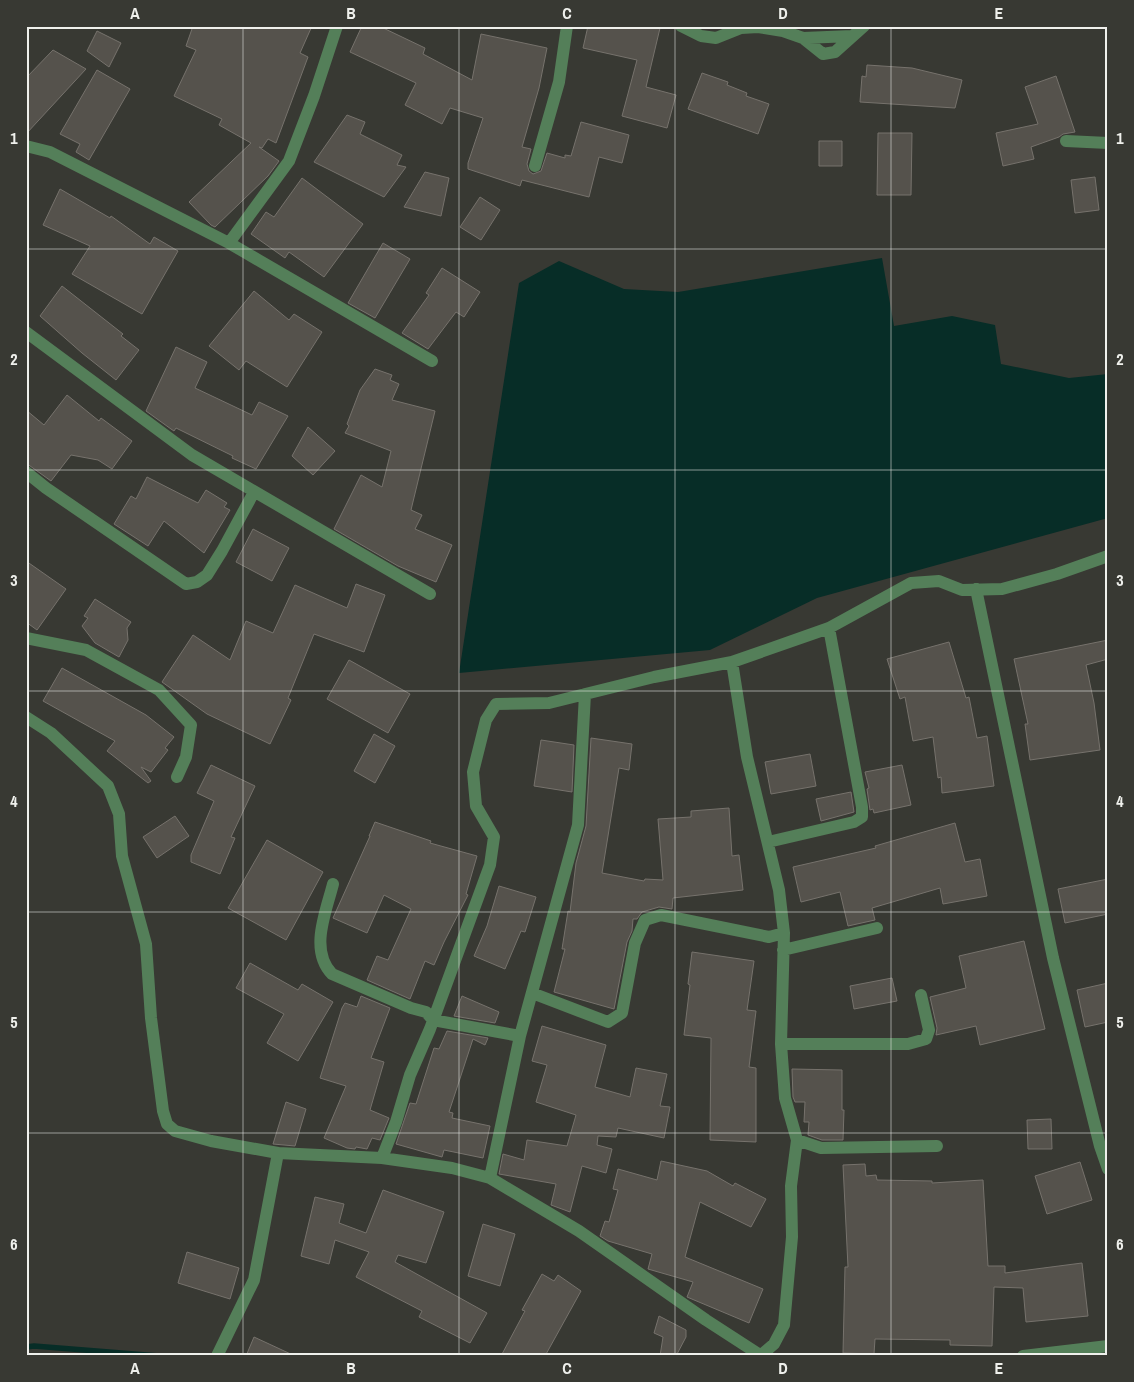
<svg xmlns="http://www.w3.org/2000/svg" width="1134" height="1382" viewBox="0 0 1134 1382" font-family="'Archivo Narrow',sans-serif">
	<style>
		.water { fill: #072d27 }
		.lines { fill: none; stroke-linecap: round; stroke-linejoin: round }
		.stream { stroke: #072d27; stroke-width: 5.5 }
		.building { fill: #55524c; stroke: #76726c }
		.minor { stroke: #547f59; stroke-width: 12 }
		.grid { fill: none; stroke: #eff0ec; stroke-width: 1; stroke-opacity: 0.55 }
		.neatline { fill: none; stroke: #eff0ec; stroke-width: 2 }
		.grid-label { font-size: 16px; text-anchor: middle; font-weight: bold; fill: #eff0ec }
	</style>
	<rect width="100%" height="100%" fill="#383933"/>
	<path class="water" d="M 882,258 L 894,326 L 952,316 L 995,325 L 1001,364 L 1069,378 L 1108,374 L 1108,518 L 817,598 L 710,650 L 459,673 L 519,283 L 559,261 L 624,289 L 678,292 Z"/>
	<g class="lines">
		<path class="stream" d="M 26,1347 L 34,1346 L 159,1356"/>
	</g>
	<path class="building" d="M 193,26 L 312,26 L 300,53 L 308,57 L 276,143 L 268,139 L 262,148 L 259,147 L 279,161 L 268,176 L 215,227 L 211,225 L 189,202 L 251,143 L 219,125 L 222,119 L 174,96 L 196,50 L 186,46 Z
		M 362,26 L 379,26 L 425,48 L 423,54 L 472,80 L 481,34 L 547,48 L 539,88 L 522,147 L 531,149 L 527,164 L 529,171 L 533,174 L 541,171 L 547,153 L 565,158 L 565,155 L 571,156 L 581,122 L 629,135 L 622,163 L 599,157 L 589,197 L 522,180 L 520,186 L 468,169 L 468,163 L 483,118 L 450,108 L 442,124 L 405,105 L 416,83 L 350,52 Z
		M 588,26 L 637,26 L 646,28 L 647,26 L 654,26 L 660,28 L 646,87 L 676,95 L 667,128 L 622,116 L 637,60 L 583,48 Z
		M 97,31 L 121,43 L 109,67 L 87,51 Z
		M 53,50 L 86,69 L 26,134 L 26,78 Z
		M 867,65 L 912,68 L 962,80 L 955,108 L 860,102 L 862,76 L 866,77 Z
		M 97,70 L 130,89 L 89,160 L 76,152 L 80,144 L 60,134 Z
		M 702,73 L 728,82 L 727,85 L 747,93 L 746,96 L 769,104 L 758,134 L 688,109 Z
		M 1056,76 L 1075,132 L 1063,134 L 1059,137 L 1031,147 L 1034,159 L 1003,166 L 996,133 L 1038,124 L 1025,87 Z
		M 347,115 L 365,122 L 360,134 L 402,155 L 397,165 L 406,167 L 384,197 L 314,162 Z
		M 878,133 L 912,133 L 911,195 L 877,195 Z
		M 819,141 L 842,141 L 842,166 L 819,166 Z
		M 425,172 L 449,178 L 441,216 L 404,207 Z
		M 1095,177 L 1099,210 L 1075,213 L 1071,180 Z
		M 302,178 L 363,224 L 324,277 L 289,252 L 285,258 L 251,234 L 266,212 L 274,217 Z
		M 60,189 L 110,218 L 111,216 L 150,244 L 154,237 L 178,251 L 142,314 L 72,274 L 90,246 L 43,225 Z
		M 480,197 L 500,210 L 481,240 L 460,227 Z
		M 383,243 L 410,259 L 375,318 L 348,303 Z
		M 442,268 L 480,292 L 464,317 L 456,312 L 428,349 L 402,333 L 429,295 L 426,293 Z
		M 62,286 L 123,334 L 121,336 L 139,350 L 116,380 L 82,353 L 40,316 Z
		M 254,291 L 289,320 L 294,314 L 322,332 L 287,387 L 246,361 L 239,370 L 209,346 Z
		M 176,347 L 207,362 L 195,388 L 252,415 L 259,402 L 288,416 L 256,469 L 232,458 L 233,456 L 176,428 L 174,431 L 171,429 L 146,411 Z
		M 375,369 L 392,375 L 390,380 L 399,384 L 392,400 L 435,411 L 411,510 L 422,515 L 415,529 L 452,545 L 436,582 L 398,566 L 334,529 L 361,475 L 382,487 L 391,451 L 345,433 L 349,426 L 347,424 L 360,390 Z
		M 67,395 L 99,421 L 101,418 L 132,441 L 112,469 L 98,460 L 71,455 L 51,481 L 26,463 L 26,410 L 44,425 Z
		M 308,427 L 335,451 L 313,475 L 292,456 Z
		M 147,477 L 198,503 L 206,490 L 227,503 L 224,507 L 230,510 L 204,553 L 164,521 L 148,546 L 114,524 L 131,496 L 136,499 Z
		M 253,529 L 289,548 L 272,581 L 236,562 Z
		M 26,561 L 66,589 L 37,630 L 26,622 Z
		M 356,584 L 385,595 L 364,652 L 314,634 L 288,698 L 291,700 L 270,744 L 207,714 L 162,682 L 193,635 L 230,660 L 246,621 L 273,633 L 295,585 L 347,608 Z
		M 95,599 L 131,622 L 127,628 L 128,640 L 119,657 L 95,643 L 82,626 L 88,618 L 84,616 Z
		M 1108,640 L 1108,659 L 1086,665 L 1094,703 L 1100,750 L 1030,760 L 1025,724 L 1028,724 L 1014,659 Z
		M 949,642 L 966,698 L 969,697 L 977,738 L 987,736 L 994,786 L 942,793 L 941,777 L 938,778 L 933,737 L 913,741 L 905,697 L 900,699 L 887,659 Z
		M 349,660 L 410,694 L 388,733 L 327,699 Z
		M 62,668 L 146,715 L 174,737 L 165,748 L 168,750 L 151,772 L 141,767 L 151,781 L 148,783 L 107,751 L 115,741 L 43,701 Z
		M 374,734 L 395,746 L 375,783 L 354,771 Z
		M 591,738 L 632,744 L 629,770 L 619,768 L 602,873 L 644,881 L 645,879 L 663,880 L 658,819 L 691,817 L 691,811 L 729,808 L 732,856 L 739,855 L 743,890 L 673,898 L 672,909 L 659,907 L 642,912 L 637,919 L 633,919 L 632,931 L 627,942 L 614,1009 L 554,992 L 565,949 L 562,949 L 568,911 L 570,912 L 576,863 L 586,826 Z
		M 541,740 L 574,745 L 572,792 L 534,786 Z
		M 810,754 L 816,786 L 771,794 L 765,762 Z
		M 211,765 L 255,786 L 231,837 L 235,838 L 220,874 L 191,862 L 191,855 L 214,801 L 197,793 Z
		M 902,765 L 911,805 L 874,813 L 873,809 L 870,810 L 867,789 L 869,788 L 865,772 Z
		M 851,792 L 854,812 L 821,821 L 816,799 Z
		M 175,816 L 189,836 L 157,858 L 143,837 Z
		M 375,822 L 431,841 L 430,843 L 477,856 L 466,894 L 468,895 L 444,942 L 434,965 L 425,961 L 410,999 L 367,980 L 377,956 L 388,960 L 411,909 L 384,895 L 367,933 L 333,918 L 370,836 L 369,836 Z
		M 955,823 L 965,862 L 980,859 L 987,896 L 943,904 L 940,888 L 872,908 L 875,920 L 848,926 L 840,892 L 801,902 L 793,867 L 876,848 L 875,846 Z
		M 267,840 L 323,872 L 286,940 L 228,908 Z
		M 1108,879 L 1108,914 L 1065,923 L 1058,889 Z
		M 499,886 L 536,897 L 525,932 L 521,931 L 505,969 L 474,956 L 487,926 Z
		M 1024,941 L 1045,1029 L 980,1045 L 976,1026 L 936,1035 L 937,1028 L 930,997 L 966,988 L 959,956 Z
		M 692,952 L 754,961 L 747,1010 L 756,1011 L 749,1067 L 756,1068 L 756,1142 L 710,1140 L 711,1038 L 684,1035 L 690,985 L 688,984 Z
		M 250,963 L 298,990 L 302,984 L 333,1002 L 298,1061 L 267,1043 L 284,1014 L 236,988 Z
		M 892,978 L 897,1001 L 854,1009 L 850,986 Z
		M 1108,983 L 1108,1022 L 1085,1027 L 1077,990 Z
		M 361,996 L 390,1008 L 371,1058 L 384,1062 L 370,1110 L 389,1118 L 380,1140 L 372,1138 L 367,1149 L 356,1147 L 355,1149 L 347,1148 L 324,1138 L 346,1086 L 320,1078 L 342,1008 L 345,1003 L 357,1007 Z
		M 462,996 L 499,1012 L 495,1023 L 454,1016 Z
		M 542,1026 L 606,1045 L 595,1087 L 630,1097 L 636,1068 L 667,1074 L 660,1106 L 670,1107 L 664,1138 L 618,1128 L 616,1137 L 598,1136 L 597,1145 L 612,1149 L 606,1173 L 582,1166 L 570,1212 L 551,1205 L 556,1184 L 499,1174 L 503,1154 L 524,1160 L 527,1140 L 567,1146 L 576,1115 L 536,1102 L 547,1065 L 532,1061 Z
		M 447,1031 L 488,1038 L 485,1045 L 473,1039 L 449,1112 L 453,1113 L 452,1118 L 490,1126 L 483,1158 L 444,1150 L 442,1157 L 396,1144 L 410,1103 L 416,1104 L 434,1048 L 439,1049 Z
		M 792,1069 L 842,1070 L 842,1110 L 844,1110 L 843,1140 L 822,1140 L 808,1135 L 809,1122 L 804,1122 L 805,1102 L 795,1102 L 793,1097 Z
		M 286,1102 L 306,1109 L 295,1146 L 273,1144 Z
		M 1051,1119 L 1052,1149 L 1028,1149 L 1027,1120 Z
		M 661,1161 L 707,1171 L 733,1186 L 735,1183 L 766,1199 L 751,1227 L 700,1202 L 685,1257 L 763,1289 L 749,1323 L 687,1297 L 693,1282 L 648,1269 L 652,1254 L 608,1241 L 600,1236 L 605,1221 L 609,1222 L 618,1190 L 613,1189 L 618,1169 L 657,1180 Z
		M 1080,1162 L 1092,1200 L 1047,1214 L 1035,1176 Z
		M 865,1164 L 866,1176 L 876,1175 L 877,1180 L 932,1181 L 932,1183 L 983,1180 L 988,1266 L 1005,1266 L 1005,1273 L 1082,1263 L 1088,1316 L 1026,1322 L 1023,1288 L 994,1287 L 992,1346 L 950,1345 L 950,1340 L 875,1339 L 874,1354 L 843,1353 L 845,1267 L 848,1267 L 843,1165 Z
		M 383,1190 L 444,1212 L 426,1263 L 398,1255 L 395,1262 L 487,1313 L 470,1343 L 419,1317 L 422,1311 L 356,1277 L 369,1252 L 335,1240 L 329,1264 L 301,1256 L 315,1197 L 344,1204 L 339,1223 L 366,1233 Z
		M 483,1224 L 515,1234 L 500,1286 L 468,1276 Z
		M 187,1252 L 239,1268 L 230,1299 L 178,1283 Z
		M 542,1274 L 554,1281 L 558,1275 L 581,1291 L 545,1356 L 501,1356 L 525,1311 L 522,1310 Z
		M 659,1316 L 686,1330 L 686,1337 L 676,1356 L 660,1356 L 663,1337 L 654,1333 Z
		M 254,1337 L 295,1356 L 246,1356 Z"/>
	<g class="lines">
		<path class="minor" d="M 681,26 L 701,36 L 716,38 L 741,28 L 758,27 L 783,31 L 803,38 L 823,54 L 835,52 L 864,26
			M 803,38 L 852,36
			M 1066,141 L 1108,143
			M 26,146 L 50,152 L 229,243 L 432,361
			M 535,166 L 559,82 L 567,26
			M 229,243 L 289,161 L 314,96 L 337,26
			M 26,332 L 192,455 L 430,594
			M 26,472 L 46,488 L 186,584 L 197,582 L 207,575 L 222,551 L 254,492
			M 976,589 L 1053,958 L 1100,1146 L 1108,1169
			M 26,638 L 86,650 L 159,690 L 191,725 L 186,757 L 177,777
			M 732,662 L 747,757 L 779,890 L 784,933 L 781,1044 L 785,1098 L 797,1140 L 791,1186 L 792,1237 L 784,1325 L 774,1344 L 760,1356
			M 26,717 L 51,733 L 108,786 L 119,814 L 122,856 L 146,944 L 151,1018 L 163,1111 L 167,1124 L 175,1131 L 211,1141 L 278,1153 L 382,1158 L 452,1168 L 490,1178 L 579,1231 L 706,1320 L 760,1355 L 768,1356
			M 768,842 L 854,822 L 862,817 L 862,807 L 829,628
			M 333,884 C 326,912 309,950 332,974 L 411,1008 L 426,1012 L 433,1020 L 520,1036
			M 783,950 L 877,928
			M 532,993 L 608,1022 L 622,1013 L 635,943 L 645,920 L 661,915 L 769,937 L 784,933
			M 781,1044 L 908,1044 L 926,1039 L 929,1030 L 921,995
			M 797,1140 L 821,1148 L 937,1146
			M 382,1158 L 396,1122 L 410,1075 L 430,1029 L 490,865 L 494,837 L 476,806 L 473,772 L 486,720 L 496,704 L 549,703 L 654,677 L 732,662 L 829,628 L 911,583 L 939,581 L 962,590 L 1002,589 L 1057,574 L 1108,556
			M 490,1178 L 520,1036 L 578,825 L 585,694
			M 217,1356 L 254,1280 L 278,1153
			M 1023,1356 L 1108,1346"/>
	</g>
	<path class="grid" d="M 243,26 L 243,1356M 459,26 L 459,1356M 675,26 L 675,1356M 891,26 L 891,1356M 26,249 L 1108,249M 26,470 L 1108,470M 26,691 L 1108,691M 26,912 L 1108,912M 26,1133 L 1108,1133"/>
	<rect width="1134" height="1382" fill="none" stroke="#383933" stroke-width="55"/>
	<rect x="28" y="28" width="1078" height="1326" class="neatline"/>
	<g class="grid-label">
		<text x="135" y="19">A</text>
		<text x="351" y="19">B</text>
		<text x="567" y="19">C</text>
		<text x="783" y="19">D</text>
		<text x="999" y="19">E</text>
		<text x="14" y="144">1</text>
		<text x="1120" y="144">1</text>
		<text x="14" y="365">2</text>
		<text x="1120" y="365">2</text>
		<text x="14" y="586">3</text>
		<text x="1120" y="586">3</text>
		<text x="14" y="807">4</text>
		<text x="1120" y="807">4</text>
		<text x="14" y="1028">5</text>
		<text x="1120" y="1028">5</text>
		<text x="14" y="1250">6</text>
		<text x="1120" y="1250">6</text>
		<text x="135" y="1374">A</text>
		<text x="351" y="1374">B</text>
		<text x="567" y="1374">C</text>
		<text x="783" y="1374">D</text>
		<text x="999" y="1374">E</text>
	</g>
</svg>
